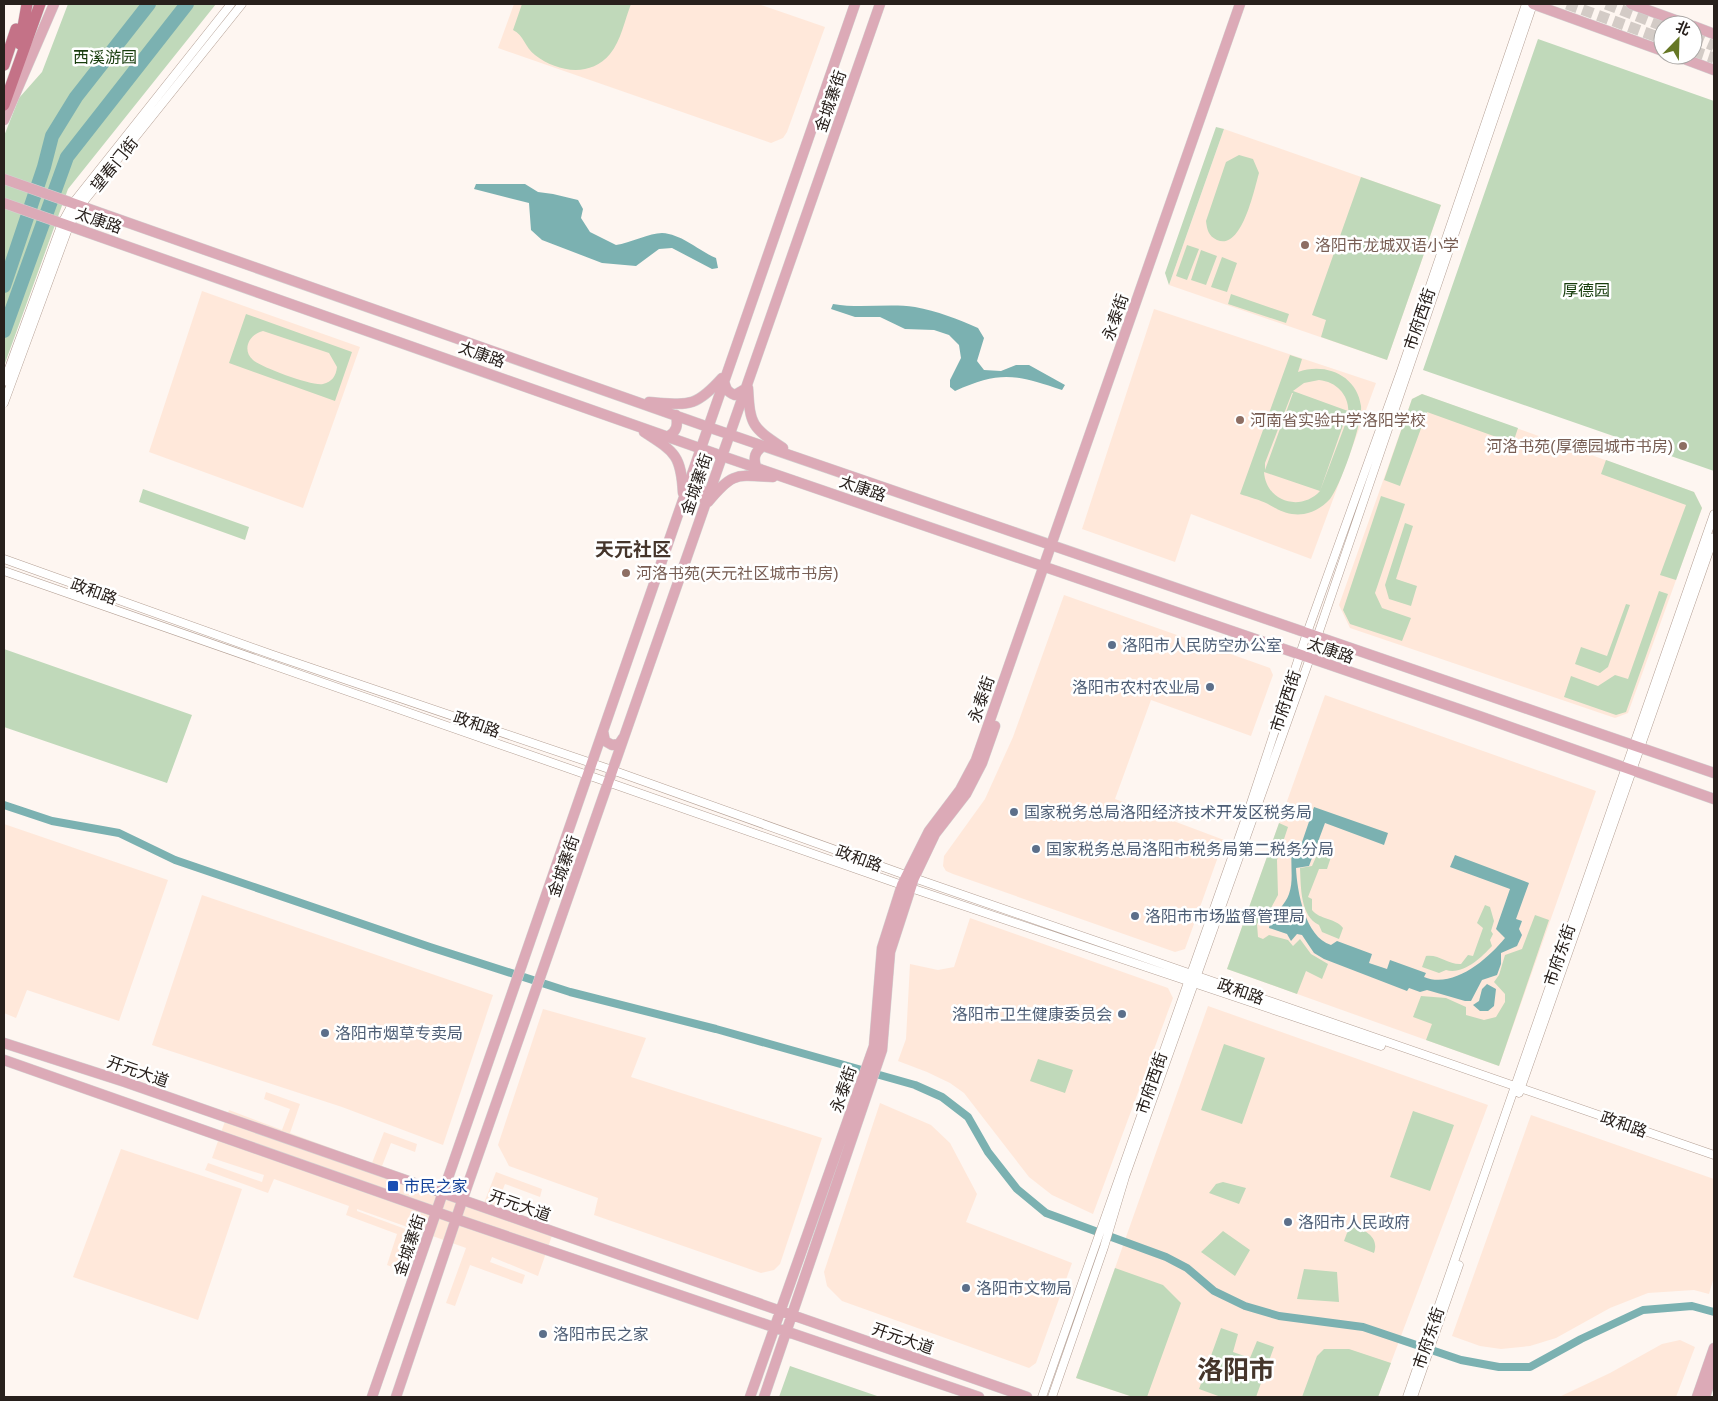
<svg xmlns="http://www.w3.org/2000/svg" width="1718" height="1401" viewBox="0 0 1718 1401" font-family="Arial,'Noto Sans SC',sans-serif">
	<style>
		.built { fill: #ffe8da }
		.green { fill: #c0d9ba; fill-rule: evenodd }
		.water { fill: #7bb1b1 }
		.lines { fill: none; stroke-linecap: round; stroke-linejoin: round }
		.canal { stroke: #7bb1b1; stroke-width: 8 }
		.river { stroke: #7bb1b1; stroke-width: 14 }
		.highway-tunnel { stroke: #d3cbc6; stroke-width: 11; stroke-dasharray: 11 5.5; stroke-linecap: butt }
		.minor-casing { stroke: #b4a095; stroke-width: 9 }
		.major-casing { stroke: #d4d2d2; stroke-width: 11 }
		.highway-casing { stroke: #d4d2d2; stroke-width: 12 }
		.minor { stroke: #fff; stroke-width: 8 }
		.major { stroke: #dcaab7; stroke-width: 10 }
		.highway { stroke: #c47287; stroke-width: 11 }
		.education-dot { fill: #8d6e63; stroke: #fff; stroke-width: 2 }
		.service-dot { fill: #5c6f8a; stroke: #fff; stroke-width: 2 }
		.transit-dot { fill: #1a4fb4; stroke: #fff; stroke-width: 2 }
		.labels { text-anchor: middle; stroke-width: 5; stroke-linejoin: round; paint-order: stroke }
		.park-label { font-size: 16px; fill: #183d0d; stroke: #fff }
		.street-label { font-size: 16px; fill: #28201c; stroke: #fff }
		.education-label { font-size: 16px; fill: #785e54; stroke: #fff; text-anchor: start }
		.service-label { font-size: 16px; fill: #4e5e75; stroke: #fff; text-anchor: start }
		.transit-label { font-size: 16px; fill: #164399; stroke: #fff; text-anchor: start }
		.quarter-label { font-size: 19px; font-weight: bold; fill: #45352b; stroke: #fff }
		.town-label { font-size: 26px; font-weight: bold; fill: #45352b; stroke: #fff }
	</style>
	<rect width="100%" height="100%" fill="#fef6f1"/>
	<path class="built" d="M 514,4 L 758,4 L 825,27 L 787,132 L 783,138 L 771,143 L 498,48 Z
		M 1224,129 L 1441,205 L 1387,360 L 1169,285 Z
		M 202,291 L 360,347 L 303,508 L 149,452 Z
		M 1154,309 L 1376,383 L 1311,559 L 1191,514 L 1175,562 L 1082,529 Z
		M 1422,394 L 1694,492 L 1702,508 L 1628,713 L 1615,718 L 1350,628 L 1339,605 L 1412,399 Z
		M 1064,595 L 1270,668 L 1273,675 L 1251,736 L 1151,700 L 1115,799 L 1224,840 L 1185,949 L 1175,952 L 953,874 L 946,871 L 943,866 L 944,856 L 985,799 L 1013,737 Z
		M 1325,695 L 1596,791 L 1499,1066 L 1227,969 Z
		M 4,824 L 168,880 L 119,1021 L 27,990 L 16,1018 L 4,1013 Z
		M 202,895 L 493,995 L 443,1145 L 342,1107 L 152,1045 Z
		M 970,918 L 1168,988 L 1173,998 L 1093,1214 L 1052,1195 L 1029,1177 L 964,1093 L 950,1083 L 927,1072 L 898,1061 L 906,1039 L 910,964 L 938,970 L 954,967 Z
		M 1208,1006 L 1488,1105 L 1378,1397 L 1133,1397 L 1076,1378 Z
		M 543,1009 L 646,1038 L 631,1077 L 822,1138 L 780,1264 L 774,1270 L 761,1273 L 594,1215 L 598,1198 L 509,1166 L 498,1145 Z
		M 266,1092 L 300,1104 L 290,1133 L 372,1163 L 384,1132 L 417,1144 L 415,1152 L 391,1143 L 382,1166 L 484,1203 L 496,1172 L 542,1189 L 540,1197 L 505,1184 L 496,1207 L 555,1227 L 538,1276 L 492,1257 L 490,1262 L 525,1275 L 522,1284 L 470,1265 L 455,1306 L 446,1303 L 466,1248 L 357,1209 L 357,1211 L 408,1230 L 395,1268 L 387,1265 L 397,1234 L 346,1215 L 349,1206 L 274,1179 L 268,1193 L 205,1170 L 208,1163 L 262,1182 L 264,1175 L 212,1158 L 229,1110 L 282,1130 L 290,1109 L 264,1099 Z
		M 880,1103 L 931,1125 L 950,1143 L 977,1194 L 966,1222 L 1072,1263 L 1036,1363 L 1029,1368 L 842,1301 L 827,1286 L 824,1272 Z
		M 1531,1115 L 1714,1179 L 1714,1277 L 1709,1294 L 1694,1290 L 1648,1293 L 1610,1308 L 1556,1338 L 1530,1346 L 1501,1349 L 1480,1346 L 1452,1336 Z
		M 121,1149 L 242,1189 L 198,1320 L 73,1277 Z
		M 1680,1340 L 1695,1347 L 1676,1397 L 1559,1397 L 1610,1373 L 1662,1344 Z"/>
	<path class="green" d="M 68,4 L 216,4 L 68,189 L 4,366 L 4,136 L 19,98 L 42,72 Z
		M 522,4 L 631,4 C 625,19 621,41 610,54 C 590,78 557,72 535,55 C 525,48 524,35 513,30 Z
		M 1538,39 L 1714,101 L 1714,471 L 1423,370 Z
		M 1216,127 L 1224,129 L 1169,285 L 1165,273 Z
		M 1239,155 L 1253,159 L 1259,173 C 1254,190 1242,251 1217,240 C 1208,236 1207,229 1206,221 L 1226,162 Z
		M 1361,177 L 1441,205 L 1387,360 L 1321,337 L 1326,320 L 1312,315 Z
		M 1187,245 L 1199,249 L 1187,280 L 1176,276 Z
		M 1201,250 L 1217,256 L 1206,285 L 1191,280 Z
		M 1222,257 L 1237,263 L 1227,292 L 1211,287 Z
		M 1231,294 L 1289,314 L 1286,323 L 1228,304 Z
		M 246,314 L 352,352 L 335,401 L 229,363 ZM 263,331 L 329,353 L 337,367 C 336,376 332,382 323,384 C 314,387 260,367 253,360 C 241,349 250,334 263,331 Z
		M 1290,355 L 1302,359 L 1298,372 C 1325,362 1357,375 1361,406 C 1363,422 1340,487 1330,499 C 1323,507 1314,512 1304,514 C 1290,516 1280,511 1268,504 C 1260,500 1249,497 1240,494 ZM 1319,380 C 1338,382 1351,397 1348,417 L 1320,491 C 1301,512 1266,502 1264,472 L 1320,491 L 1348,411 L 1293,391 L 1304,383 ZM 1292,393 L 1293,393 L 1265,470 L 1265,463 Z
		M 1422,394 L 1518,428 L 1513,443 L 1427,412 L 1400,486 L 1384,480 L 1412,399 Z
		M 1606,460 L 1694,492 L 1702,508 L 1676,580 L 1660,575 L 1686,505 L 1601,474 Z
		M 143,489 L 249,527 L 245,540 L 139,502 Z
		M 1381,496 L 1405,504 L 1375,593 L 1382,608 L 1411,618 L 1402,641 L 1350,624 L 1343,610 Z
		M 1405,523 L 1413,526 L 1396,579 L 1417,586 L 1411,606 L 1389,599 L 1385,585 Z
		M 1659,591 L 1668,594 L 1626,712 L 1616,715 L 1564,697 L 1571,676 L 1598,686 L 1615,675 L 1628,679 Z
		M 1626,604 L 1630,605 L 1608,667 L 1600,673 L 1575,664 L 1581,647 L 1607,656 Z
		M 4,649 L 192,715 L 167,783 L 4,727 Z
		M 1279,823 L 1288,827 L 1277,860 L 1278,895 L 1271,908 L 1257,924 L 1258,937 L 1263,939 L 1269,935 L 1288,940 L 1293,946 L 1300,939 L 1311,954 L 1328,964 L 1322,979 L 1306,971 L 1297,994 L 1227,969 Z
		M 1328,849 L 1333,851 L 1327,869 L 1319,869 L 1308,897 L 1312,899 L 1312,910 C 1320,920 1336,918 1343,928 L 1339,939 L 1322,932 L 1319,925 C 1300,916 1301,887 1300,868 L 1312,866 L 1316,857 Z
		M 1485,905 L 1490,907 L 1494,921 L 1491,931 L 1493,934 L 1490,940 L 1492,946 C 1481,958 1463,975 1446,970 L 1439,973 L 1422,967 L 1426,956 C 1439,954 1449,965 1461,964 L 1468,955 L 1473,956 L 1483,928 L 1477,923 Z
		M 1535,915 L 1549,920 L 1499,1066 L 1426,1040 L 1432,1024 L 1413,1017 L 1421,996 L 1446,998 L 1466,1007 L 1466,1015 L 1484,1020 L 1496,1017 L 1505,1002 L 1505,994 L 1494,982 L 1499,975 L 1505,955 L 1522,949 Z
		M 1224,1044 L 1265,1058 L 1242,1124 L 1201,1110 Z
		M 1038,1059 L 1073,1070 L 1065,1093 L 1030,1081 Z
		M 1413,1111 L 1454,1125 L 1430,1191 L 1390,1177 Z
		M 1223,1182 L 1246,1188 L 1239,1204 L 1209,1193 L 1216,1184 Z
		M 1350,1225 C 1363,1229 1380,1236 1374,1253 L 1344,1241 Z
		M 1223,1231 L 1250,1250 L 1235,1276 L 1201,1252 Z
		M 1115,1268 L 1163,1285 L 1181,1303 L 1147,1397 L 1133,1397 L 1076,1378 Z
		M 1304,1269 L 1337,1272 L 1339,1302 L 1297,1299 Z
		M 1221,1328 L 1238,1334 L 1233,1352 L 1250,1358 L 1257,1341 L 1274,1347 L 1256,1397 L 1221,1397 L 1199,1389 Z
		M 1324,1349 L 1349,1349 L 1391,1363 L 1378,1397 L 1302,1397 L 1317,1356 Z
		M 790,1366 L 880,1397 L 779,1397 Z"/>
	<path class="water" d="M 476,184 L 525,184 L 538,192 L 553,194 L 578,200 L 583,209 L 581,218 L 590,232 L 616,245 C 630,243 650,233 662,233 C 682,234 699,251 716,258 L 718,268 L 712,269 L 672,248 L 659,249 L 636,266 L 602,263 L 542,240 L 531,230 L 529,203 L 474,189 Z
		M 833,304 C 861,309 888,303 915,307 C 937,311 958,319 978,328 L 984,338 L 977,361 L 984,370 L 1001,371 L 1016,365 L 1029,365 L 1065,385 L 1062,390 C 1017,375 1001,370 955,391 L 950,387 L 950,380 L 961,358 L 959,345 L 949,335 L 934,330 L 905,329 L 880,317 L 855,317 L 831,309 Z
		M 1314,807 L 1388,833 L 1384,845 L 1325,823 L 1309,866 L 1296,868 C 1297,891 1305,937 1331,945 L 1337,941 L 1372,954 L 1369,963 L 1387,969 L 1390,960 L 1426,973 L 1424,977 C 1453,989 1487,960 1505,938 L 1496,929 L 1510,889 L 1450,867 L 1455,855 L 1529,883 L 1516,919 L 1522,921 L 1519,929 L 1522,935 L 1517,946 L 1501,953 L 1501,964 L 1497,975 L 1482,980 L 1471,1001 L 1465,1001 L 1427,990 L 1420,992 L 1409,988 L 1407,991 L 1324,959 L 1314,953 L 1302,935 L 1297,934 L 1291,941 L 1287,934 L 1269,928 C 1271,916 1285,906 1289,894 C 1295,877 1288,859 1294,842 L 1301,845 Z
		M 1487,984 L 1496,989 L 1494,1006 L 1488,1011 L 1480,1011 L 1473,1005 L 1479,1001 L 1482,989 Z"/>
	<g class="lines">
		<path class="canal" d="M 4,805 L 52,821 L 119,833 L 175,860 L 430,947 L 570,992 L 716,1029 L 915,1085 L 942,1097 L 968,1117 L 988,1152 L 1017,1189 L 1046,1213 L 1166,1257 L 1187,1268 L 1214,1291 L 1245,1306 L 1279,1316 L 1363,1327 L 1461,1360 L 1499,1367 L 1530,1367 L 1581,1339 L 1643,1310 L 1692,1306 L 1714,1312"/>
		<path class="river" d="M 4,286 L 44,167 L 52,136 L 76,97 L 149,4
			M 4,331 L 67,157 L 187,4"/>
		<path class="highway-tunnel" d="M 1567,4 L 1663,39
			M 1606,4 L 1663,26
			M 1693,37 L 1714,46
			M 1693,51 L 1714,58"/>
		<defs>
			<path id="minor" d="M 4,382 L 62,223 L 73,203 L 231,4
				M 4,403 L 69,226 L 81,205 L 242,4
				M 4,559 L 273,655 L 612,770 L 914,878 L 1714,1155
				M 4,571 L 902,885 L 1381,1046
				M 1519,1093 L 1714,537
				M 1042,1397 L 1248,812 L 1307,633 L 1401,371 L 1526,4
				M 1052,1397 L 1104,1247 L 1125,1177 L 1310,658 L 1533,4
				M 1407,1397 L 1714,514
				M 1413,1397 L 1459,1265"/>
			<path id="major" d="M 1533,4 L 1663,51
				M 1631,4 L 1689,25
				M 1693,26 L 1714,34
				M 1674,55 L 1714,70
				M 4,120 L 54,4
				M 4,179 L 708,427 L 1714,773
				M 4,203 L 722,456 L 1479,716 L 1714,799
				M 724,381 C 726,389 727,392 735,395 L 745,389
				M 748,388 C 750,426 752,427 783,448
				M 649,402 C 689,405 695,408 722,378
				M 644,432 C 675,452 681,455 683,493
				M 669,436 C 677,431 678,425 676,415
				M 756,467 C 753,457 755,452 763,446
				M 685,497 C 694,486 706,485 705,502
				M 708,502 C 733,472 735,475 773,477
				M 603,731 L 605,741 L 612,745 L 619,744 L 623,738
				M 4,1043 L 125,1082 L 1027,1397
				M 4,1060 L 456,1219 L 979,1397
				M 372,1397 L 855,4
				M 396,1397 L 462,1201 L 880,4
				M 750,1397 L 874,1046 L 882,948 L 902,885 L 929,831 L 960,790 L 976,760 L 1240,4
				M 764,1397 L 882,1050 L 890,952 L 914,878 L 935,834 L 966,794 L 982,763 L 995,726
				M 1697,1397 L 1714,1348
				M 1705,1397 L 1714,1370"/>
			<path id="highway" d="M 20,44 L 27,4
				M 4,65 L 16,29
				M 4,105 L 40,4"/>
		</defs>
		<use href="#minor" class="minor-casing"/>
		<use href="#major" class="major-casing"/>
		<use href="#highway" class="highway-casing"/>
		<use href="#minor" class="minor"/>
		<use href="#major" class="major"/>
		<use href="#highway" class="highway"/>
	</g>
	<g class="education-dot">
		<circle cx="1305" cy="245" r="5"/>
		<circle cx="1240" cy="420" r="5"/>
		<circle cx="1683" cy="446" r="5"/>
		<circle cx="626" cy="573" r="5"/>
	</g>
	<g class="service-dot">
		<circle cx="1112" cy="645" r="5"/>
		<circle cx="1210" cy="687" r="5"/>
		<circle cx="1014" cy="812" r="5"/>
		<circle cx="1036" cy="849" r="5"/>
		<circle cx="1135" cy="916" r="5"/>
		<circle cx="1122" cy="1014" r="5"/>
		<circle cx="325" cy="1033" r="5"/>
		<circle cx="1288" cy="1222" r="5"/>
		<circle cx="966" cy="1288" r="5"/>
		<circle cx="543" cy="1334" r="5"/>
	</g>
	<rect class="transit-dot" x="387" y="1180" width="12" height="12" rx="2.5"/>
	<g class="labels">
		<g class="park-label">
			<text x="105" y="63">西溪游园</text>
			<text x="1586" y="296">厚德园</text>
		</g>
		<g class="street-label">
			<text transform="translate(830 101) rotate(-71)" y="6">金城寨街</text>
			<text transform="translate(114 164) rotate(-51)" y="6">望春门街</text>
			<text transform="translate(99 220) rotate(19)" y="6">太康路</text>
			<text transform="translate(1115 317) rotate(-71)" y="6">永泰街</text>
			<text transform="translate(1419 319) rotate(-71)" y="6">市府西街</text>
			<text transform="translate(482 354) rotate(20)" y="6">太康路</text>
			<text transform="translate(696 484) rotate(-71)" y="6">金城寨街</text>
			<text transform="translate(863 488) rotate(19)" y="6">太康路</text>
			<text transform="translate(94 591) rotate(20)" y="6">政和路</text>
			<text transform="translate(1331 650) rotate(19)" y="6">太康路</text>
			<text transform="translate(981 699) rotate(-71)" y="6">永泰街</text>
			<text transform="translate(1285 701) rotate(-72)" y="6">市府西街</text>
			<text transform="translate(477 724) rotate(19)" y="6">政和路</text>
			<text transform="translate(859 858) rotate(20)" y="6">政和路</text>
			<text transform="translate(563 866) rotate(-71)" y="6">金城寨街</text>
			<text transform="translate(1559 955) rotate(-71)" y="6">市府东街</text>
			<text transform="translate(1241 991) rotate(19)" y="6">政和路</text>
			<text transform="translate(138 1071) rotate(19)" y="6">开元大道</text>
			<text transform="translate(1151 1083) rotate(-71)" y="6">市府西街</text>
			<text transform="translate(843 1089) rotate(-71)" y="6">永泰街</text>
			<text transform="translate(1624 1124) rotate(19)" y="6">政和路</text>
			<text transform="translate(520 1205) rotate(19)" y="6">开元大道</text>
			<text transform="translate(409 1245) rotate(-71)" y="6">金城寨街</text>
			<text transform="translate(903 1338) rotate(19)" y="6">开元大道</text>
			<text transform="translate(1428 1338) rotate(-71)" y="6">市府东街</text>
		</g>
		<g class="education-label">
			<text x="1315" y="251">洛阳市龙城双语小学</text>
			<text x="1250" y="426">河南省实验中学洛阳学校</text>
			<text x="1673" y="452" text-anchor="end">河洛书苑(厚德园城市书房)</text>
			<text x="636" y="579">河洛书苑(天元社区城市书房)</text>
		</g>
		<g class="service-label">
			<text x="1122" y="651">洛阳市人民防空办公室</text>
			<text x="1200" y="693" text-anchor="end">洛阳市农村农业局</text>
			<text x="1024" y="818">国家税务总局洛阳经济技术开发区税务局</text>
			<text x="1046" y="855">国家税务总局洛阳市税务局第二税务分局</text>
			<text x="1145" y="922">洛阳市市场监督管理局</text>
			<text x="1112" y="1020" text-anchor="end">洛阳市卫生健康委员会</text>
			<text x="335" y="1039">洛阳市烟草专卖局</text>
			<text x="1298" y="1228">洛阳市人民政府</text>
			<text x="976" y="1294">洛阳市文物局</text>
			<text x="553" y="1340">洛阳市民之家</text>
		</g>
		<g class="transit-label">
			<text x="404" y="1192">市民之家</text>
		</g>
		<g class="quarter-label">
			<text x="633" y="556">天元社区</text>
		</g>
		<g class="town-label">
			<text x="1236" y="1379">洛阳市</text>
		</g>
	</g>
	<rect width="1718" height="1401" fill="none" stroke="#28201c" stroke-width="10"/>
	<g transform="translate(1678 40) rotate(23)"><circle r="24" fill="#ffffff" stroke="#a9a6a4"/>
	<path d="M0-4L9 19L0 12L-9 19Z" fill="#667724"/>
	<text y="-8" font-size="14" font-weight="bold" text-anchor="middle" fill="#28201c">北</text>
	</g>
</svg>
